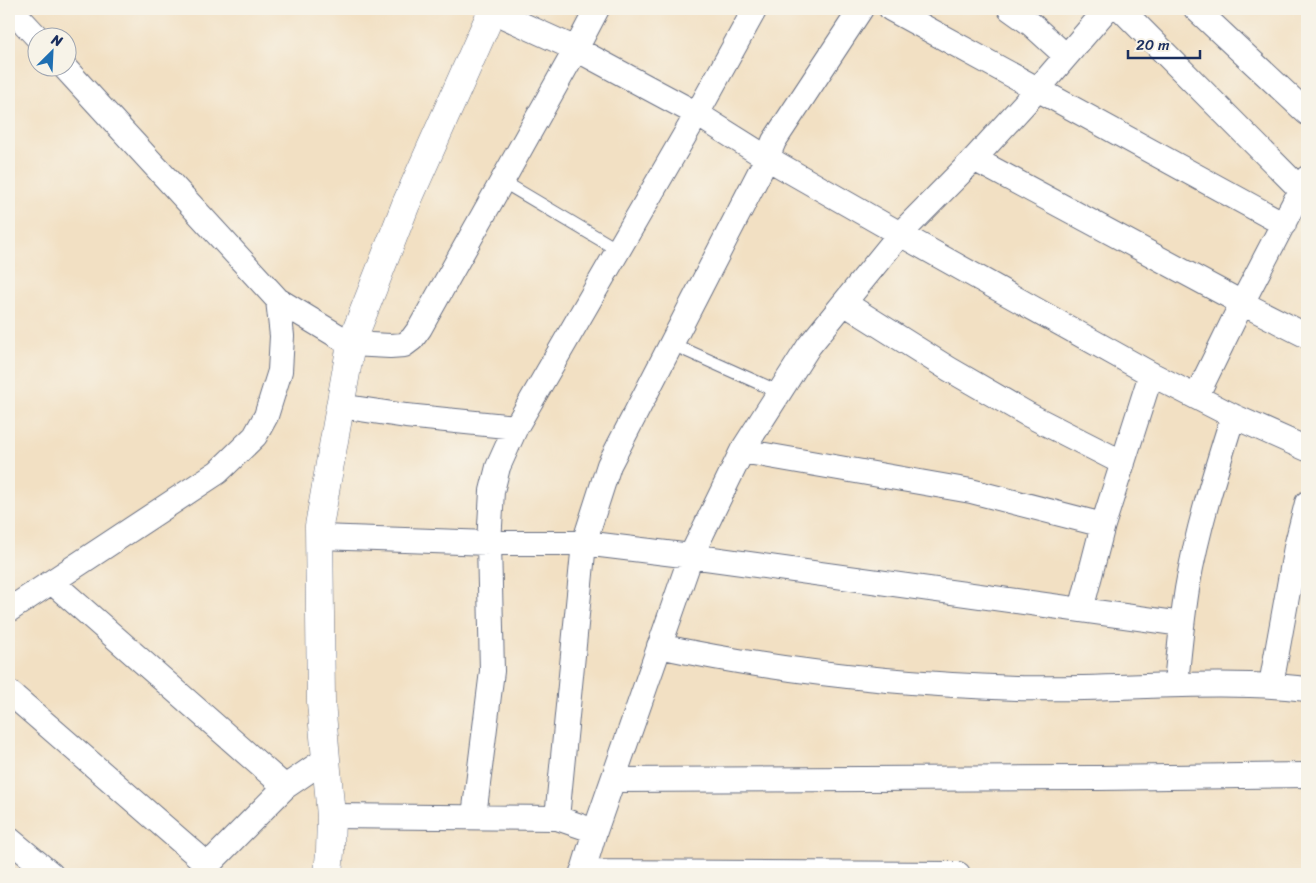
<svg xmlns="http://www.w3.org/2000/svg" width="1316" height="883" viewBox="0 0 1316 883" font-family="Sriracha,sans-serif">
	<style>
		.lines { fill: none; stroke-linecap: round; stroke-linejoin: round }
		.service-casing { stroke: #666d81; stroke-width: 14 }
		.minor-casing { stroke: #666d81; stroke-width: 26 }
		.tertiary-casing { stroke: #666d81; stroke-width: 29 }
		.service { stroke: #fff; stroke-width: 12 }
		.minor { stroke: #fff; stroke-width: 24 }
		.tertiary { stroke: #fff; stroke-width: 28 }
	</style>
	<rect width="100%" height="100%" fill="#f7f3e8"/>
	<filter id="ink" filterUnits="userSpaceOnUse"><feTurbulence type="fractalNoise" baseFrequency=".02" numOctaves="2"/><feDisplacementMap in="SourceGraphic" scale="10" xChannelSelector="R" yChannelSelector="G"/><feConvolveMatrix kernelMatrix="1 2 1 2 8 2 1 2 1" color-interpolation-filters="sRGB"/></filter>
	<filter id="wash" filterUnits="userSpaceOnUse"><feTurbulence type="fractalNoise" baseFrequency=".0096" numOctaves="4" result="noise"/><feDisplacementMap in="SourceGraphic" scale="20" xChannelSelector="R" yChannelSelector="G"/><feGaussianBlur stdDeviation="1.12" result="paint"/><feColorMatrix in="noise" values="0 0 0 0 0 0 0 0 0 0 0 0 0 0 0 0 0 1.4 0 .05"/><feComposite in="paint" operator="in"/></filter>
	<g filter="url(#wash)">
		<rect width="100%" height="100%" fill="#f2e0c3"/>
	</g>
	<g filter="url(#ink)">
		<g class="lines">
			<defs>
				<path id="service" d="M 502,181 L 618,250
					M 672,344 L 779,392"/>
				<path id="minor" d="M 11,9 L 38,38
					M 891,9 L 1284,224
					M 1010,9 L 1031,24 L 1066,56
					M 1121,9 L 1301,190
					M 1196,9 L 1307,113
					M 492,11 L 576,49 L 697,114 L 767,158 L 900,234 L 1151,374 L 1233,416 L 1307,449
					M 974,159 L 1242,303 L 1307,336
					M 278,300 L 351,344 L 390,346 L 404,345 L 412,339 L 420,328 L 576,49 L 597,9
					M 844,303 L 949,369 L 1027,414 L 1123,463
					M 1196,397 L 1242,303 L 1307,178
					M 340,406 L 406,416 L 516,427
					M 742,451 L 971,491 L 1103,525
					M 320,537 L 489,543 L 584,543 L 691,556 L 1182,624
					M 52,582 L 285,787
					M 9,610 L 218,472 L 255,436 L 266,416 L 280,371 L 282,336 L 278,300 L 65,68
					M 1081,610 L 1103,525 L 1151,374
					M 659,646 C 776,671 896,684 1016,688 C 1113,691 1210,678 1307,689
					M 1176,684 C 1179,652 1182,621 1187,589 C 1197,530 1215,473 1233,416
					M 1271,685 L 1296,547 L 1307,503
					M 9,692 L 208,865
					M 613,780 L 1098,778 L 1307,775
					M 331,816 L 557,818 L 595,831
					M 474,816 L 492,671 L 489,543 L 492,491 L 498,467 L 516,427 L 697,114 L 755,9
					M 557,818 L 584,543 L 609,465 L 767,158 L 774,141 L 861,9
					M 9,839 L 51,874
					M 582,872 L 958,874
					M 199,874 L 285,787 L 326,759
					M 582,874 L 595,831 L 691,556 L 742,451 L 809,346 L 900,234 L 974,159 L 1038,89 L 1107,9"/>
				<path id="tertiary" d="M 328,874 L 330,852 L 331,816 L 321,702 L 319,526 L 351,344 L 406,204 L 493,9"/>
			</defs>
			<use href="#service" class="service-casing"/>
			<use href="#minor" class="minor-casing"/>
			<use href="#tertiary" class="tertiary-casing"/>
			<use href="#service" class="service"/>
			<use href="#minor" class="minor"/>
			<use href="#tertiary" class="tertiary"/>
		</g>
	</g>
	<rect width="1316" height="883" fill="none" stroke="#f7f3e8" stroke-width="30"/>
	<g transform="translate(52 52) rotate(24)"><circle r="24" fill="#f7f3e8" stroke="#9fa5b1"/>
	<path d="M0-4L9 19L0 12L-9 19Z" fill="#1f6fb2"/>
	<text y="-8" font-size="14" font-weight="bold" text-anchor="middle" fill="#1b2f5e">N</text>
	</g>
	<path d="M1128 50v8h72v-8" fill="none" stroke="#1b2f5e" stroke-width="2.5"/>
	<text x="1136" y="50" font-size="15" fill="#1b2f5e" stroke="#f7f3e8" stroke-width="4" paint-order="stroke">20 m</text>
</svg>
